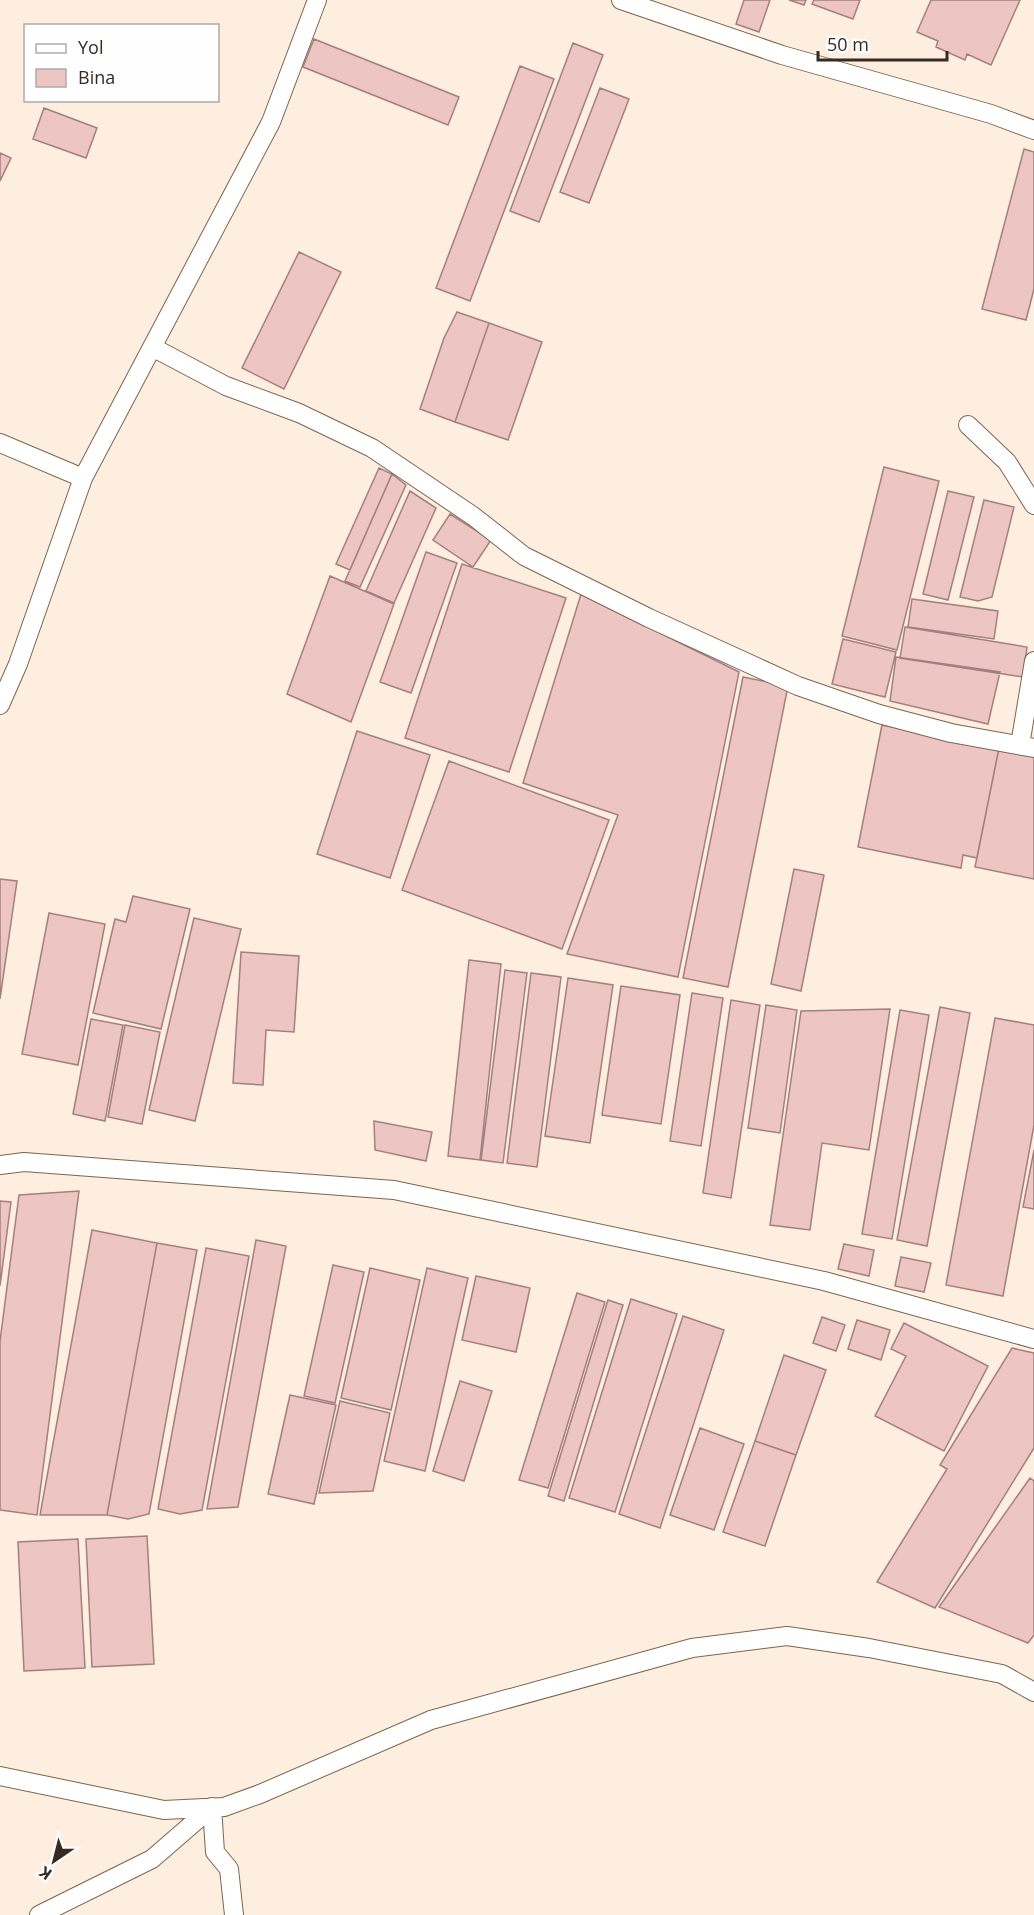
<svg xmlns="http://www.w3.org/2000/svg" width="1034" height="1915" viewBox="0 0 1034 1915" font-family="'Open Sans',sans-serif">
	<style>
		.building { fill: #edc6c3; stroke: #a37f7d; stroke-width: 1.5 }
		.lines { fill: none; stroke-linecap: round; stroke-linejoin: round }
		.street-casing { stroke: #7c654e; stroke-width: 20 }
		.street { stroke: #fff; stroke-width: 18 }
	</style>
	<rect width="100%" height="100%" fill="#feeedf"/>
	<path class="building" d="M 744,0 L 770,0 L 759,32 L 736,24 Z
		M 789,0 L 806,0 L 804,5 Z
		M 814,0 L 860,0 L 853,19 L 812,4 Z
		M 931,0 L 1020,0 L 991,65 L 967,54 L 965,60 L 936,47 L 938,41 L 917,32 Z
		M 314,39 L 459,97 L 448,125 L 303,67 Z
		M 573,43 L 603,55 L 539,222 L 510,211 Z
		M 520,66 L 554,79 L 470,301 L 436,288 Z
		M 600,88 L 629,99 L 589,203 L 560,192 Z
		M 44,108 L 97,128 L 86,158 L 33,139 Z
		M 1024,149 L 1034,152 L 1034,289 L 1026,320 L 982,309 Z
		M 0,153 L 11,158 L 0,181 Z
		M 299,252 L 341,272 L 284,389 L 242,368 Z
		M 457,312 L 489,323 L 455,422 L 420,409 L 444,338 Z
		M 489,323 L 542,342 L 508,440 L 455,422 Z
		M 884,467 L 939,481 L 897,650 L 842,636 Z
		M 379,468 L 392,474 L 350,570 L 336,564 Z
		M 392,474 L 406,485 L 360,587 L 345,581 Z
		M 410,491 L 436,508 L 394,603 L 366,591 Z
		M 948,491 L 974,497 L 948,600 L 923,594 Z
		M 984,500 L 1014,507 L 992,597 L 978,601 L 960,597 Z
		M 450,514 L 491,540 L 473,567 L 433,540 Z
		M 426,552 L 457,563 L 411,693 L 380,682 Z
		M 462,564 L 566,598 L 509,772 L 405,738 Z
		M 330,576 L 394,604 L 351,722 L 287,694 Z
		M 581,594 L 739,672 L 678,977 L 567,954 L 618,815 L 523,783 Z
		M 912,599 L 998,611 L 994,639 L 908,627 Z
		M 905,627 L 1027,647 L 1023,677 L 900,658 Z
		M 843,639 L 896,652 L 885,697 L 832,684 Z
		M 896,657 L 1000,672 L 988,724 L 890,701 Z
		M 743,677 L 788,686 L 728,987 L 683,978 Z
		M 882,725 L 999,748 L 977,858 L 963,855 L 961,868 L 858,847 Z
		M 357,731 L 430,755 L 390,878 L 317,854 Z
		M 999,748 L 1034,755 L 1034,879 L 975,867 Z
		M 449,761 L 609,820 L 562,949 L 402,890 Z
		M 794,869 L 824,875 L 801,991 L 771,984 Z
		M 0,879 L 17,881 L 0,999 Z
		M 133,896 L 190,909 L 161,1029 L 93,1013 L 115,919 L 126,922 Z
		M 49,913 L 105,924 L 78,1065 L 22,1054 Z
		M 194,918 L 241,929 L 195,1121 L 149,1110 Z
		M 241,952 L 299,956 L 294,1032 L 266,1030 L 263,1085 L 233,1083 Z
		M 469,960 L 501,964 L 480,1160 L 448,1156 Z
		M 505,970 L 527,973 L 503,1163 L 481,1160 Z
		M 531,973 L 561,977 L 537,1167 L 507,1163 Z
		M 568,978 L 613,985 L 590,1143 L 545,1136 Z
		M 621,986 L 680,995 L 661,1124 L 602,1115 Z
		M 692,993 L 723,998 L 701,1146 L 670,1141 Z
		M 731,1000 L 760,1005 L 731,1198 L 703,1193 Z
		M 766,1005 L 797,1010 L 780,1133 L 748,1128 Z
		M 940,1007 L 970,1013 L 927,1246 L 897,1240 Z
		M 890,1009 L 869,1150 L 822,1143 L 810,1230 L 770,1225 L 801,1011 Z
		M 900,1010 L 929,1015 L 892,1239 L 862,1234 Z
		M 995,1018 L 1034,1025 L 1034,1125 L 1003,1296 L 946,1285 Z
		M 91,1019 L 123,1025 L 105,1121 L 73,1114 Z
		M 125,1025 L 160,1032 L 142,1124 L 108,1117 Z
		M 374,1121 L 432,1132 L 426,1161 L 375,1150 Z
		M 1034,1150 L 1034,1209 L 1023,1207 Z
		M 79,1191 L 37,1515 L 0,1510 L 0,1341 L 19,1195 Z
		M 0,1201 L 11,1202 L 0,1286 Z
		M 92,1230 L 157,1243 L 107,1515 L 40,1515 Z
		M 256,1240 L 286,1246 L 238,1507 L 207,1509 Z
		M 157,1243 L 197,1250 L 149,1514 L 128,1519 L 107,1515 Z
		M 844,1244 L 874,1250 L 869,1276 L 838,1269 Z
		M 206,1248 L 249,1256 L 202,1510 L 180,1514 L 158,1509 Z
		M 901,1257 L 931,1263 L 924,1292 L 895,1286 Z
		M 333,1265 L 364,1272 L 335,1403 L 304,1396 Z
		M 370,1268 L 420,1280 L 391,1410 L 341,1398 Z
		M 427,1268 L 468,1278 L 425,1471 L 384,1461 Z
		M 476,1276 L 530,1288 L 516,1352 L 462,1340 Z
		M 577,1293 L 605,1302 L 548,1488 L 519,1480 Z
		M 631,1299 L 677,1314 L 615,1512 L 569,1498 Z
		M 608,1300 L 623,1305 L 564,1501 L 548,1496 Z
		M 683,1316 L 724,1330 L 660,1528 L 619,1514 Z
		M 822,1317 L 845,1325 L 836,1351 L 813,1343 Z
		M 857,1320 L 890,1330 L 881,1360 L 848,1349 Z
		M 904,1323 L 988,1366 L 944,1451 L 875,1416 L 906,1356 L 891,1349 Z
		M 1012,1348 L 1034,1353 L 1034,1448 L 935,1608 L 877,1582 L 947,1469 L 940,1465 Z
		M 784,1355 L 826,1370 L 796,1455 L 755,1441 Z
		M 460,1381 L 492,1391 L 464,1481 L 433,1471 Z
		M 290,1395 L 336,1405 L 314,1504 L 268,1494 Z
		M 340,1401 L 390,1413 L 373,1491 L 319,1493 Z
		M 700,1428 L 744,1444 L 714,1530 L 670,1515 Z
		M 755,1441 L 796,1455 L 765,1546 L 723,1532 Z
		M 1030,1478 L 1034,1481 L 1034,1635 L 1028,1643 L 939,1607 Z
		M 147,1536 L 154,1664 L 92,1667 L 86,1539 Z
		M 78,1539 L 85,1668 L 24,1671 L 18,1542 Z"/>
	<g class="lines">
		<defs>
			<path id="street" d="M 621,0 L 782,55 L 991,114 L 1034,130
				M 152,347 L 226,386 L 299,413 L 372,448 L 473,516 L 524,556 L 649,618 L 798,686 L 879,714 L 951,733 L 1034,748
				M 968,425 L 1007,462 L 1034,505
				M 0,443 L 83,478
				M 0,705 L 18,664 L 83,478 L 271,122 L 317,0
				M 1020,745 L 1034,661
				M 0,1165 L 24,1162 L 394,1190 L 824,1281 L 1034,1339
				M 0,1776 L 164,1810 L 224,1807 L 260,1794 L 431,1720 L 692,1648 L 787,1636 L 869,1648 L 1002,1674 L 1034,1692
				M 212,1807 L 215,1852 L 229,1869 L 234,1915
				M 39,1915 L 152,1859 L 212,1807"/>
		</defs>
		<use href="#street" class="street-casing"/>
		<use href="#street" class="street"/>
	</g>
	<rect x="24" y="24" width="195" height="78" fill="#fefefe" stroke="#aeaaa6" stroke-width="1.5"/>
	<rect x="36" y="44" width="30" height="9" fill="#ffffff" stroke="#aeaaa6" stroke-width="1.5"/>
	<text x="78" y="54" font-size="18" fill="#352b22">Yol</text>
	<rect x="36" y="69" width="30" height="18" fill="#edc6c3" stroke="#aeaaa6" stroke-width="1.5"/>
	<text x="78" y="84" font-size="18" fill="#352b22">Bina</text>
	<g transform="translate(54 1861) rotate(215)" stroke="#fefefe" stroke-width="4.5" paint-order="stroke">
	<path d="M0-4.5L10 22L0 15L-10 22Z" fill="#352b22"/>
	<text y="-9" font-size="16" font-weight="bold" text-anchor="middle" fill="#352b22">K</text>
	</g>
	<path d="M818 51v9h129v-9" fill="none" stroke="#352b22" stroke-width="3"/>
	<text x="827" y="51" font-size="18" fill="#352b22" stroke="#fefefe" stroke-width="4.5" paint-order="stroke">50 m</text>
</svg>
